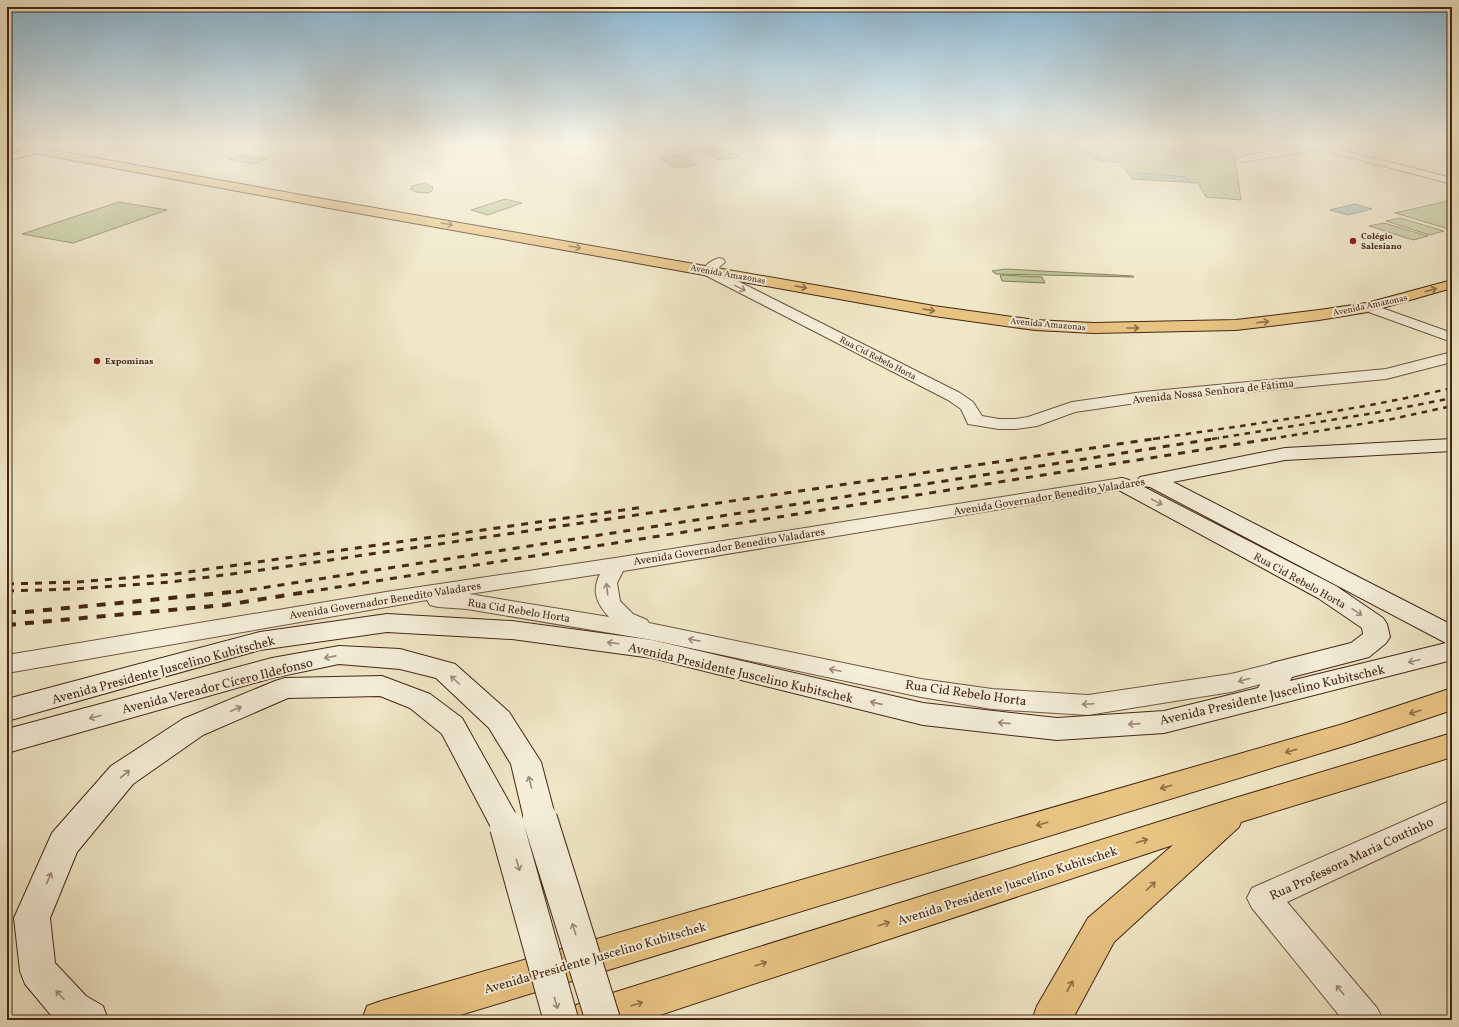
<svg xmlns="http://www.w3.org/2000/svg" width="1459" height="1027" viewBox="0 0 1459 1027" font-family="Vollkorn,serif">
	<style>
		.green { fill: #bac594; stroke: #807655 }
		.water { fill: #9cbebb; stroke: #7a8179 }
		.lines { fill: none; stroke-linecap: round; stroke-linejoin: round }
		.street-casing { stroke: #705642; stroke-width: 2 }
		.secondary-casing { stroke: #462616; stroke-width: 2 }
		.primary-casing { stroke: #462616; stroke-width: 2 }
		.highway-casing { stroke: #462616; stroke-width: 2 }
		.street { fill: #f5efda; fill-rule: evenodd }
		.secondary { fill: #f5efda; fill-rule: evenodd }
		.primary { fill: #e8c483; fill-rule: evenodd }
		.highway { fill: #e8c483; fill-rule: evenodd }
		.rail-far2 { stroke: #462616; stroke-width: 2.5; stroke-dasharray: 5.5 5.5; stroke-linecap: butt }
		.rail-far1 { stroke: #462616; stroke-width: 3; stroke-dasharray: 7 7; stroke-linecap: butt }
		.rail { stroke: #462616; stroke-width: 4; stroke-dasharray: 9 9; stroke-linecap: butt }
		.secondary-bridge-casing { stroke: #462616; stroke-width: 36; stroke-linecap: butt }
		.secondary-bridge { stroke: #f5efda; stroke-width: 34 }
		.oneway { stroke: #8f6d47 }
		.oneway2 { stroke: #9e8a78 }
		.poi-dot { fill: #8f2418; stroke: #f5efda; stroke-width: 1.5 }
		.labels { text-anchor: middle; stroke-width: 4; stroke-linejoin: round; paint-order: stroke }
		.far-poi-label { font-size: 9px; font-weight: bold; fill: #462616; stroke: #f5efda; text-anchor: start }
		.far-street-label { font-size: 9px; fill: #462616; stroke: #f5efda }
		.street-label { font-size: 11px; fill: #462616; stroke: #f5efda }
		.near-street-label { font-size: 13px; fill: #462616; stroke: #f5efda }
	</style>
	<rect width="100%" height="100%" fill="#f0e7c6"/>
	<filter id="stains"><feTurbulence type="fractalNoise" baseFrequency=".005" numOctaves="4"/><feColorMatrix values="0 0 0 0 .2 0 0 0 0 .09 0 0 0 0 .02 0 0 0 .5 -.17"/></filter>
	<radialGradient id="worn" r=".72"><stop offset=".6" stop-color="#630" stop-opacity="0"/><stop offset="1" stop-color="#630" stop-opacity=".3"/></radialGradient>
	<path class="green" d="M 848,142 L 877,142 L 885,146 L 861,149 Z
		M 1008,142 L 1236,142 L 1233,146 L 1241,200 L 1206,197 L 1198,183 L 1132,179 L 1119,162 L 1100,161 L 1077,150 L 1068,148 L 1016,145 Z
		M 713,143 L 740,157 L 719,160 L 693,146 Z
		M 681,154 L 697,165 L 674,168 L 658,157 Z
		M 425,183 L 433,187 L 432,191 L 428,193 L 415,192 L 411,189 L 412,186 Z
		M 505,199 L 522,203 L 488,215 L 471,210 Z
		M 1452,200 L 1452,230 L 1395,213 Z
		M 119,202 L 167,210 L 73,243 L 22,234 Z
		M 1400,218 L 1444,231 L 1430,235 L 1386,221 Z
		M 1384,223 L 1428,236 L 1413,240 L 1369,226 Z
		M 1005,269 L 1133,276 L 1134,277 L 996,274 L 992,271 Z
		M 1000,275 L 1042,277 L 1045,283 L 1002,281 Z"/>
	<path class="water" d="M 241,155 L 266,159 L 253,164 L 227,159 Z
		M 1137,173 L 1187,177 L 1190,181 L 1174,180 L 1173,178 L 1140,178 Z
		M 1355,204 L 1372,209 L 1348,215 L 1330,210 Z"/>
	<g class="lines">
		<defs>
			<path id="street" d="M 1297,142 L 1310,142 L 1452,178 L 1452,184 L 1319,149 L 1243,162 L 1238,159 L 1243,156 L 1306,146 L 1298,144 Z
				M 719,258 L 723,259 L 725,262 L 716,270 L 960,393 L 973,402 L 982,416 L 999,419 L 1016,419 L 1028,417 L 1072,402 L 1143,392 L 1386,369 L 1452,352 L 1452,362 L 1386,379 L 1143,402 L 1075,412 L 1037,426 L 1016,429 L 999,429 L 968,424 L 961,409 L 948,400 L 703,274 L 702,271 C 705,265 712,260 719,258 Z
				M 1368,303 L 1452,333 L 1452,342 L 1363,310 L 1361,307 L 1363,304 Z
				M 1122,478 L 1129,480 L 1132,484 L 1129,488 L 623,571 L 617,583 L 620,601 L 633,614 L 647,620 L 649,623 L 921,679 L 992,689 L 1088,695 L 1231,674 L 1282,661 L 1291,664 L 1294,670 L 1291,676 L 1231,692 L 1088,715 L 992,709 L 921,697 L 652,640 L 467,609 L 438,607 L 430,605 L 427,600 L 7,673 L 7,655 L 386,592 L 615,558 ZM 600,574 C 591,591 597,604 609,617 L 469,594 Z
				M 1452,800 L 1452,825 L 1287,902 L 1377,1008 L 1383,1020 L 1343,1020 L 1252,908 L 1247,898 L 1252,888 Z"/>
			<path id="secondary" d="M 55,142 L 60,145 L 59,147 L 7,161 L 7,155 Z
				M 1452,439 L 1452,451 L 1285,460 L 1173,482 L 1452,625 L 1452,660 L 1164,733 L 1057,740 L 923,725 L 652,658 L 512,639 L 387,632 L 260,650 L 7,721 L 7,699 L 260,632 L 387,614 L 512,621 L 652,640 L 923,703 L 1057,718 L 1164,711 L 1258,688 L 1272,663 L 1351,643 L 1363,634 L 1362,628 L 1318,598 L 1115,488 L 1111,484 L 1115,480 L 1122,478 L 1139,484 L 1137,481 L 1140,477 L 1285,448 ZM 1142,486 L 1150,487 L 1446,643 L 1290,681 L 1292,677 L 1369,657 L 1386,643 L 1390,637 L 1387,624 L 1383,618 L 1336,586 Z
				M 339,646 L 400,649 L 455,664 L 509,712 L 541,762 L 556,819 L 551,829 L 540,833 L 529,829 L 524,819 L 511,764 L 489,728 L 436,678 L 400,669 L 339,664 L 272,678 L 7,753 L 7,729 L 272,658 Z
				M 382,676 L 430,694 L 462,718 L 523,827 L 518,837 L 507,841 L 496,837 L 442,734 L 410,708 L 380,696 L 288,698 L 203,735 L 133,784 L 77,852 L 50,918 L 55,963 L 86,996 L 103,1006 L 108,1020 L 55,1020 L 25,984 L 20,971 L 14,918 L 52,833 L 111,766 L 183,719 L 275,681 L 285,678 Z"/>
			<path id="primary" d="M 7,142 L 329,200 L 934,306 L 1035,320 L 1094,323 L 1236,320 L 1319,310 L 1367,303 L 1452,280 L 1452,288 L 1368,312 L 1319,320 L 1236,330 L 1094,333 L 1035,330 L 934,316 L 329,208 L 7,148 Z"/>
			<path id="highway" d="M 1452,688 L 1452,710 L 1354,743 L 444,1020 L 362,1020 L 367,1006 L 381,1001 L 1343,724 Z
				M 1452,733 L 1452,757 L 1241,822 L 1239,827 L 1114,942 L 1072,1020 L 1032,1020 L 1037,1006 L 1088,918 L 1173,845 L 645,1020 L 571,1019 L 576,1005 L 590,1000 L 1235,798 Z"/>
		</defs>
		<use href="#street" class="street-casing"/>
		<use href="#secondary" class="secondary-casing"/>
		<use href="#primary" class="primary-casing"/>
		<use href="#highway" class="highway-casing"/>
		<use href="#street" class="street"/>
		<use href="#secondary" class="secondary"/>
		<use href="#primary" class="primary"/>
		<use href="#highway" class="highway"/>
		<path class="rail-far2" d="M 1153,439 C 1253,424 1353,411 1452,388
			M 1212,439 L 1381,412 L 1452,398
			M 1270,439 L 1392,419 L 1452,406"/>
		<path class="rail-far1" d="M 7,584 L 77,582 L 174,574 L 644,507
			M 7,591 L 72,589 L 171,582 L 269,569 L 1160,438
			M 236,592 L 1219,438
			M 307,592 L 1276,438"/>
		<path class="rail" d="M 7,591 L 9,591
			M 7,612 L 26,612 L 242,591
			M 7,625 L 225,605 L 313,591"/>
		<defs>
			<path id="secondary-bridge" d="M 540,819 L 603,1020
				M 507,827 L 561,1020"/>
		</defs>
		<use href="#secondary-bridge" class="secondary-bridge-casing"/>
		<use href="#secondary-bridge" class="secondary-bridge"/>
	</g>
	<defs><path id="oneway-shaft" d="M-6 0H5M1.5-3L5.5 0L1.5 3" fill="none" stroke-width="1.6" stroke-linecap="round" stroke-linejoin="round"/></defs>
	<g class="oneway">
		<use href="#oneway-shaft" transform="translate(447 224) rotate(10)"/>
		<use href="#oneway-shaft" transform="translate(575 247) rotate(10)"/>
		<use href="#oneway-shaft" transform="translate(801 287) rotate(10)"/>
		<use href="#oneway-shaft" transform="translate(1431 290) rotate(-17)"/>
		<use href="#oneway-shaft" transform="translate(929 310) rotate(10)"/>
		<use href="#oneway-shaft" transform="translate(1263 322) rotate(-7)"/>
		<use href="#oneway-shaft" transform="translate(1133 328)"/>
		<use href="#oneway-shaft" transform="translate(1415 712) rotate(162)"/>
		<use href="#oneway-shaft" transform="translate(1291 751) rotate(164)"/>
		<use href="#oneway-shaft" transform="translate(1166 787) rotate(164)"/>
		<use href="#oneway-shaft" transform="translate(1042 824) rotate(164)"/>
		<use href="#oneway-shaft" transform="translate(1142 841) rotate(-18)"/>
		<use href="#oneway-shaft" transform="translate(1151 886) rotate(-42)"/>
		<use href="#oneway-shaft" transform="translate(884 924) rotate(-18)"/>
		<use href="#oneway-shaft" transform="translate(761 964) rotate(-18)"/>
		<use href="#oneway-shaft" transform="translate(1070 986) rotate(-61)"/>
		<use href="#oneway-shaft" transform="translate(637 1004) rotate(-18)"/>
	</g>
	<g class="oneway2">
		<use href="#oneway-shaft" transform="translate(740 288) rotate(26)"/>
		<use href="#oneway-shaft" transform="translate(1157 502) rotate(28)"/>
		<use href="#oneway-shaft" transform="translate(607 589) rotate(-97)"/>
		<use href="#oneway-shaft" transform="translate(1357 612) rotate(34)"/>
		<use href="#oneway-shaft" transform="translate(694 640) rotate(-169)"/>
		<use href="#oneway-shaft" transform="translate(613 643) rotate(-173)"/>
		<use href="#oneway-shaft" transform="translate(330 657) rotate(169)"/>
		<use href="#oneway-shaft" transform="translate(1414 661) rotate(166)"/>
		<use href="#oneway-shaft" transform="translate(835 670) rotate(-168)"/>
		<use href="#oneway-shaft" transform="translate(455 680) rotate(-138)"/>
		<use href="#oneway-shaft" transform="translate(1244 680) rotate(165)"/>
		<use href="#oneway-shaft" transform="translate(876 703) rotate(-167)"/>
		<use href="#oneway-shaft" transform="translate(1088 704) rotate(177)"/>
		<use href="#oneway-shaft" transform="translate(236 709) rotate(-23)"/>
		<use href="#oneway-shaft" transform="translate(95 717) rotate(165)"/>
		<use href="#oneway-shaft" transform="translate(1004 723) rotate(-174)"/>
		<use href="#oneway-shaft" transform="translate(1134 724) rotate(176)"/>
		<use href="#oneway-shaft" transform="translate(125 774) rotate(-39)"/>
		<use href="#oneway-shaft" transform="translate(530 782) rotate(-104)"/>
		<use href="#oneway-shaft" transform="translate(518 865) rotate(74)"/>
		<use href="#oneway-shaft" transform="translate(49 878) rotate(-67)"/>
		<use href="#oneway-shaft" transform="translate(574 929) rotate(-107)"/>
		<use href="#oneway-shaft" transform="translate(1340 990) rotate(-130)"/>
		<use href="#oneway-shaft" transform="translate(60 995) rotate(-132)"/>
		<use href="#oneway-shaft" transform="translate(556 1003) rotate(74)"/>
	</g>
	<linearGradient id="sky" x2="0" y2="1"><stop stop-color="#89b8d6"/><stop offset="0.5" stop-color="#f8f4e5"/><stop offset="1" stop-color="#f8f4e5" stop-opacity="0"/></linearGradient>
	<rect width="1459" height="286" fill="url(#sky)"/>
	<g class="poi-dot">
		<circle cx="1353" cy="241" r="4"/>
		<circle cx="97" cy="361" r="4"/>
	</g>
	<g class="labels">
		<g class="far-poi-label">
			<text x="1361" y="239">Colégio<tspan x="1361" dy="10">Salesiano</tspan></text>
			<text x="105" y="364">Expominas</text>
		</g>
		<g class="far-street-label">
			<text transform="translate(728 274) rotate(10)" y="3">Avenida Amazonas</text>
			<text transform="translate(1370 305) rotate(-12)" y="3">Avenida Amazonas</text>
			<text transform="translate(1048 324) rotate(5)" y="3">Avenida Amazonas</text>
			<text transform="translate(878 358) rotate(27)" y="3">Rua Cid Rebelo Horta</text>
		</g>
		<g class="street-label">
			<text transform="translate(1213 391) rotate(-6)" y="4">Avenida Nossa Senhora de Fátima</text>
			<text transform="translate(1049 496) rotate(-9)" y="4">Avenida Governador Benedito Valadares</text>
			<text transform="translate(729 546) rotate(-9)" y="4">Avenida Governador Benedito Valadares</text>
			<text transform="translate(1300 580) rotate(29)" y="4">Rua Cid Rebelo Horta</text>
			<text transform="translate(385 600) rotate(-9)" y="4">Avenida Governador Benedito Valadares</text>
			<text transform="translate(519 610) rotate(9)" y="4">Rua Cid Rebelo Horta</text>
		</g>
		<g class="near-street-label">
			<text transform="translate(163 669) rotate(-15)" y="5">Avenida Presidente Juscelino Kubitschek</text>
			<text transform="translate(741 672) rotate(13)" y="5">Avenida Presidente Juscelino Kubitschek</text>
			<text transform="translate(217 685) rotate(-14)" y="5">Avenida Vereador Cícero Ildefonso</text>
			<text transform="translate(966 692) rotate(8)" y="5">Rua Cid Rebelo Horta</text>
			<text transform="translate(1272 694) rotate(-13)" y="5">Avenida Presidente Juscelino Kubitschek</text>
			<text transform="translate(1351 858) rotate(-25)" y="5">Rua Professora Maria Coutinho</text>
			<text transform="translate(1007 885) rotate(-18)" y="5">Avenida Presidente Juscelino Kubitschek</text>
			<text transform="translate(595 957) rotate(-16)" y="5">Avenida Presidente Juscelino Kubitschek</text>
		</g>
	</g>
	<rect width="1459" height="1027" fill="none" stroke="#f0e7c6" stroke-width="24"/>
	<rect x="8" y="8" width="1443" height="1011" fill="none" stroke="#462616" stroke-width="2"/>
	<rect x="12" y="12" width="1435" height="1003" fill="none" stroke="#462616"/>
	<rect width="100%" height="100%" filter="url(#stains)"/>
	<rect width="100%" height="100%" fill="url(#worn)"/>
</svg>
